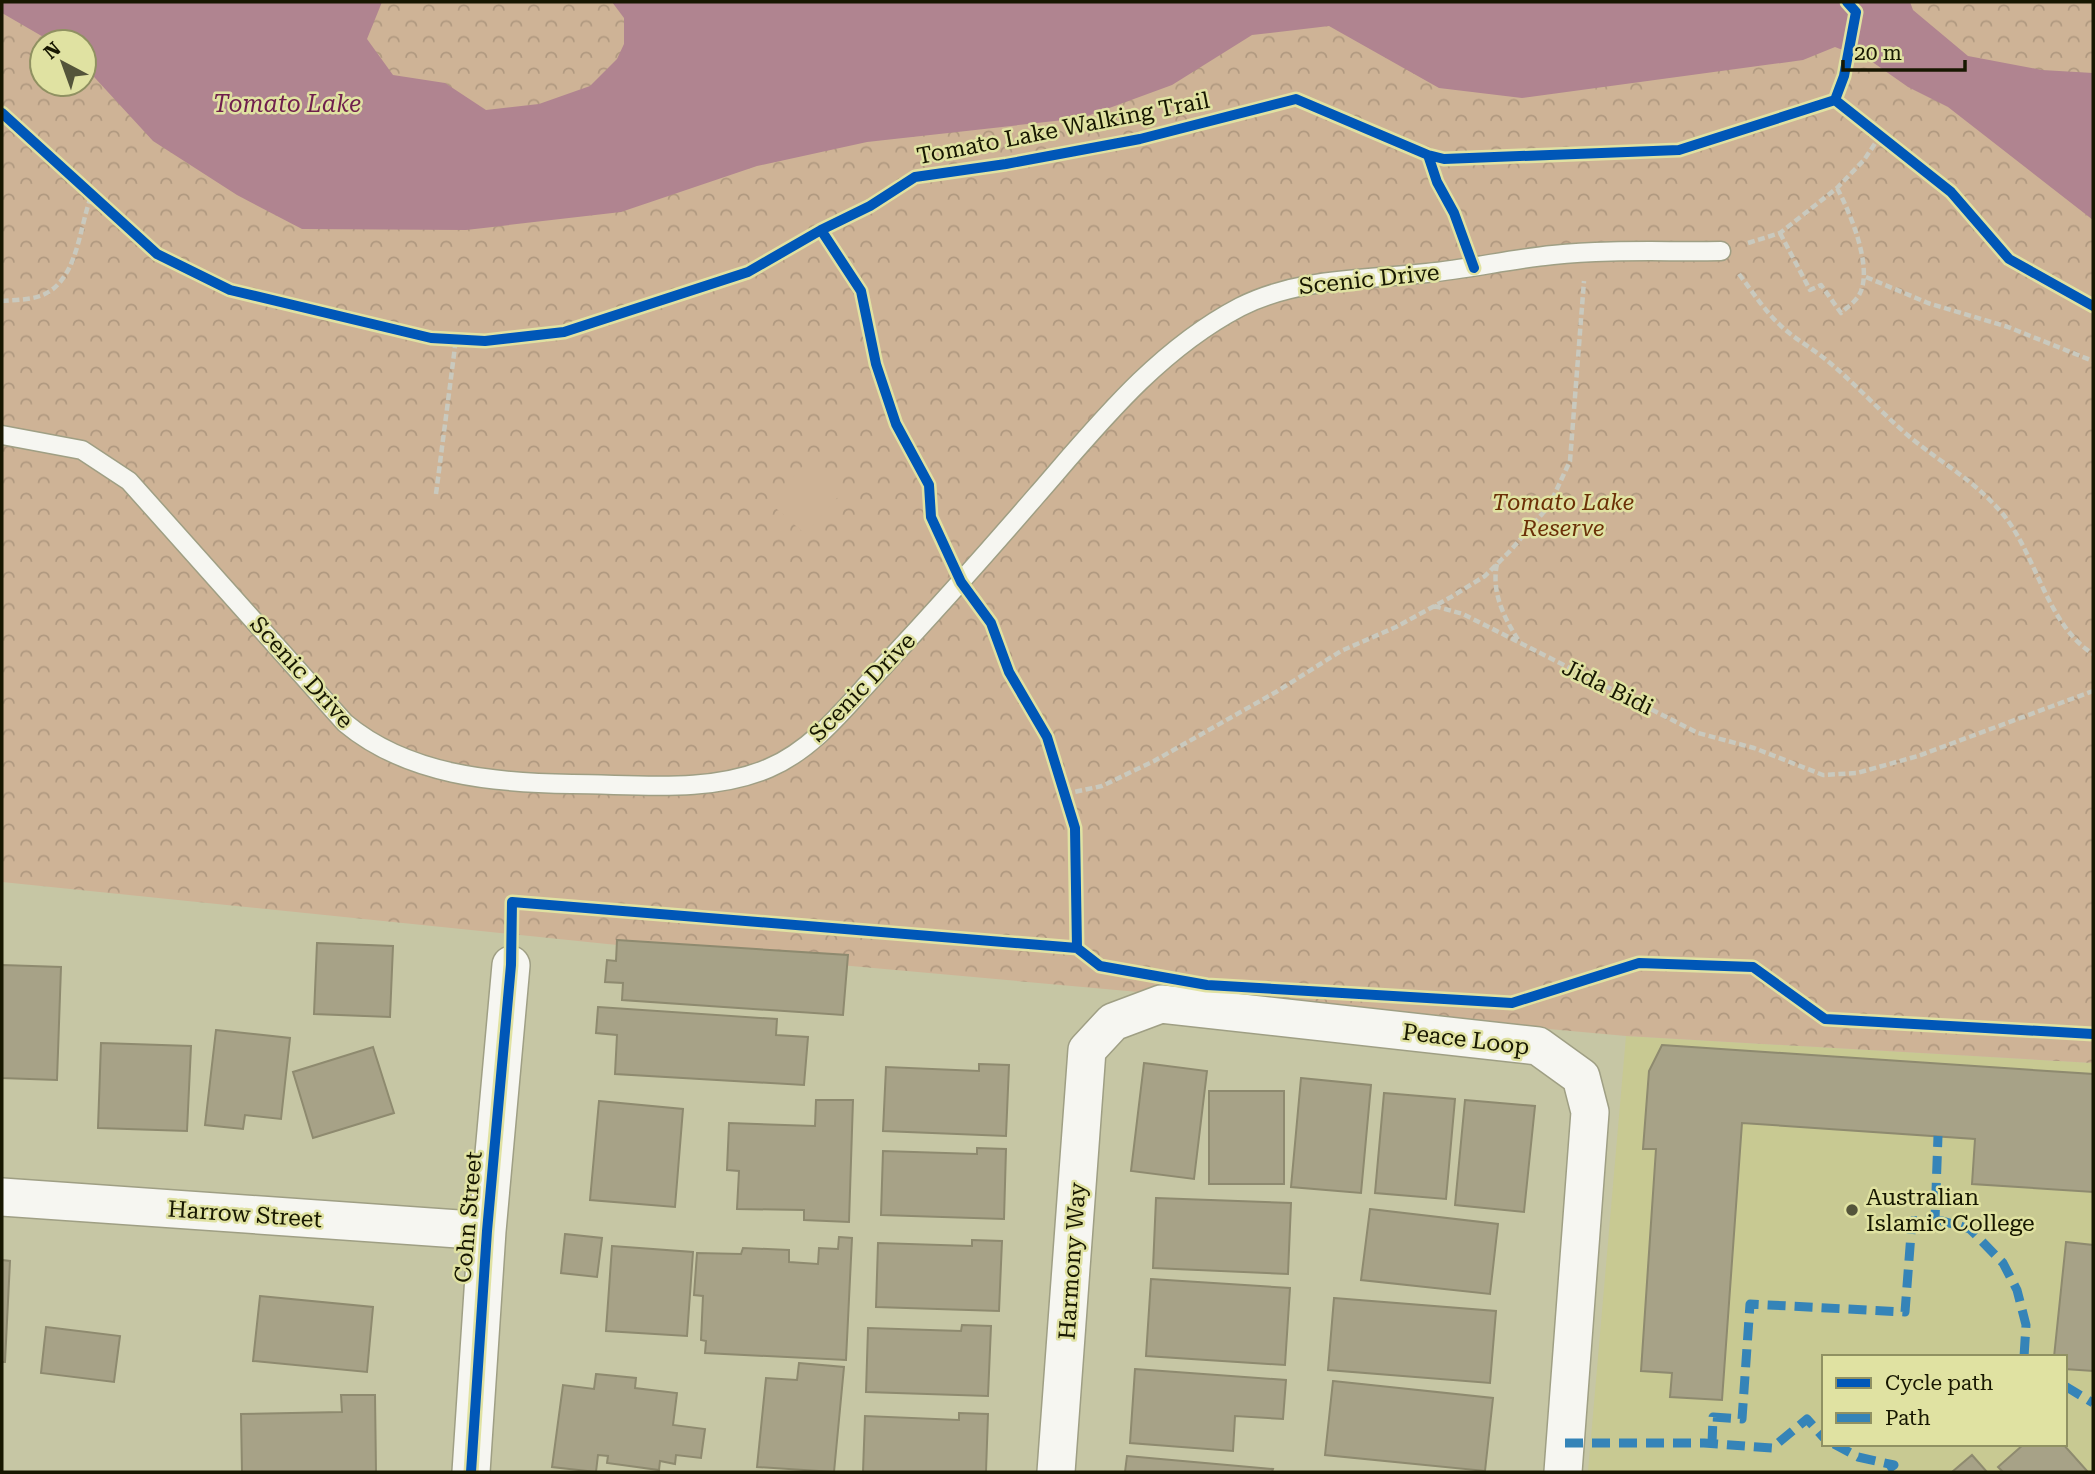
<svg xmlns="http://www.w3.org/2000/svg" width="2095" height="1474" viewBox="0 0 2095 1474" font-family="'Roboto Serif',serif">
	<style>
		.built { fill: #c8c992; fill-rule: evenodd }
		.park { fill: url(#park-crowns); fill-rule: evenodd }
		.garden { fill: #ceb396 }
		.water { fill: #b08490 }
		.building { fill: #a7a287; stroke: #8e8a6f; stroke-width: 2 }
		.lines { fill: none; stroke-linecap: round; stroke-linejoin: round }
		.service-casing { stroke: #9f9f84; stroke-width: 21 }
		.minor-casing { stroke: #9f9f84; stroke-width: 40 }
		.path { stroke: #c9c9be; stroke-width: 4.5; stroke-dasharray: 7 3.5; stroke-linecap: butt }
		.service { stroke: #f6f6f1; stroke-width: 18 }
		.minor { stroke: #f6f6f1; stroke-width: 37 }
		.quiet { stroke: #3584b8; stroke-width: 9; stroke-dasharray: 18 9; stroke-linecap: butt }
		.cycleway-casing { stroke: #e0e2a2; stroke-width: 15 }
		.cycleway { stroke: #0057b8; stroke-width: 10 }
		.poi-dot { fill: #54543a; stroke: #e0e2a2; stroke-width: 2.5 }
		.labels { text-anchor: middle; stroke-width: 5; stroke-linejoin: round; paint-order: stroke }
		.street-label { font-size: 23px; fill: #171701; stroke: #e0e2a2 }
		.park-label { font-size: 23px; font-style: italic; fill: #6b3007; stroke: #e0e2a2 }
		.poi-label { font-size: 23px; fill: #171701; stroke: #e0e2a2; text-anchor: start }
		.water-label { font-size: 24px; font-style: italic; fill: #6f1f4d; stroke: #e0e2a2 }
	</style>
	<defs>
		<pattern id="park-crowns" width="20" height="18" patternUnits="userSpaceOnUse" patternTransform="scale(1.75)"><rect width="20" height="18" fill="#ceb396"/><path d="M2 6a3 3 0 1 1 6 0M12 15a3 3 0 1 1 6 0" fill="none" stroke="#b09980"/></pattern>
	</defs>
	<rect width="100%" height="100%" fill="#c6c6a4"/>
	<path class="built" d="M 1626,1036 L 2093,1063 L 2093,1472 L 1588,1472 ZM 1824,1357 L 2065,1357 L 2065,1444 L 1824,1444 Z"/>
	<path class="park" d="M 2,2 L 2093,2 L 2093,1063 L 1626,1036 L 607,944 L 2,882 ZM 42,42 L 84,42 L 84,84 L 42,84 Z"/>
	<path class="garden" d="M 810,458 L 845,489 L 805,534 L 770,503 Z"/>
	<path class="water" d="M 2,2 L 382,2 L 367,39 L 393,75 L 445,83 L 486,110 L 539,104 L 590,86 L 617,59 L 624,44 L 624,18 L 612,2 L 1910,2 L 1913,10 L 1968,56 L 2042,70 L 2093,73 L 2093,220 L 1948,107 L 1908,87 L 1871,61 L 1835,47 L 1803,60 L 1522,98 L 1439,88 L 1329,26 L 1252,35 L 1172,85 L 1082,118 L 867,142 L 757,166 L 621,212 L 466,230 L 302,229 L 237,195 L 153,141 L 84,66 L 84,42 L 52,42 L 2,13 Z"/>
	<path class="building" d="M 617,940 L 848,955 L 843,1015 L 622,1000 L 623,983 L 605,982 L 607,960 L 616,961 Z
		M 317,943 L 393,946 L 390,1017 L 314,1014 Z
		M 2,965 L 61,967 L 57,1080 L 2,1078 Z
		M 598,1007 L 777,1019 L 776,1035 L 808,1037 L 804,1085 L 615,1074 L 617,1035 L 596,1033 Z
		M 216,1030 L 290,1038 L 281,1119 L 245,1115 L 243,1129 L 205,1125 Z
		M 101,1043 L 191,1046 L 187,1131 L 98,1128 Z
		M 1662,1045 L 2093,1074 L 2093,1192 L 1972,1184 L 1975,1139 L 1742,1123 L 1722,1400 L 1670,1397 L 1672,1373 L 1641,1371 L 1656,1149 L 1643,1149 L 1649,1071 Z
		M 373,1047 L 394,1113 L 313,1138 L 293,1072 Z
		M 1144,1063 L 1207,1071 L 1194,1179 L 1131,1171 Z
		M 979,1064 L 1009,1065 L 1006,1136 L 883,1131 L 886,1067 L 979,1071 Z
		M 1301,1078 L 1371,1085 L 1361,1193 L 1291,1187 Z
		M 1209,1091 L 1284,1091 L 1284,1184 L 1209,1184 Z
		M 1384,1093 L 1455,1099 L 1446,1199 L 1375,1193 Z
		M 816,1100 L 853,1100 L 849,1222 L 804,1220 L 804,1210 L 737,1209 L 739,1171 L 727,1170 L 729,1123 L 815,1126 Z
		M 1465,1100 L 1535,1106 L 1524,1212 L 1455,1205 Z
		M 599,1101 L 683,1109 L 675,1207 L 590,1200 Z
		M 977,1148 L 1006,1149 L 1004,1219 L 881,1215 L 883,1151 L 977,1154 Z
		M 1156,1198 L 1291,1203 L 1288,1274 L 1153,1268 Z
		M 1370,1209 L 1498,1224 L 1490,1294 L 1361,1280 Z
		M 565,1234 L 602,1238 L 597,1277 L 561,1273 Z
		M 839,1237 L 852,1238 L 846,1360 L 705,1353 L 706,1341 L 701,1340 L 703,1296 L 694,1295 L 697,1253 L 741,1254 L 743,1248 L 789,1250 L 789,1262 L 818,1264 L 819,1248 L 838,1249 Z
		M 972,1240 L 1002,1241 L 999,1311 L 876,1307 L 878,1243 L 972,1246 Z
		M 2066,1242 L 2093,1245 L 2093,1371 L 2065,1369 L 2065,1357 L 2054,1357 Z
		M 612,1246 L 693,1252 L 687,1336 L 606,1331 Z
		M 2,1260 L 10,1261 L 5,1362 L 2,1362 Z
		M 1151,1279 L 1290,1288 L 1285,1365 L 1146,1356 Z
		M 260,1296 L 373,1307 L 367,1372 L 253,1361 Z
		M 1334,1298 L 1496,1311 L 1490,1383 L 1328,1370 Z
		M 962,1325 L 991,1326 L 988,1396 L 866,1392 L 868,1328 L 961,1331 Z
		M 46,1327 L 120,1336 L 114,1382 L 41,1373 Z
		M 799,1363 L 844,1367 L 834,1472 L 757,1467 L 766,1378 L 797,1380 Z
		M 1135,1369 L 1286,1380 L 1283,1419 L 1235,1416 L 1233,1451 L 1130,1443 Z
		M 596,1374 L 636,1378 L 635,1388 L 677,1393 L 673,1425 L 705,1429 L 701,1458 L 676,1455 L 675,1464 L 660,1461 L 659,1470 L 607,1463 L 608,1456 L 598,1455 L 596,1472 L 552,1467 L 563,1385 L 594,1389 Z
		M 1333,1381 L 1493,1398 L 1485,1471 L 1325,1455 Z
		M 341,1395 L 375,1395 L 376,1472 L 242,1472 L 241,1414 L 342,1412 Z
		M 959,1413 L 988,1414 L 986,1472 L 863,1472 L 865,1416 L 959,1420 Z
		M 2024,1444 L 2063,1444 L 2088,1472 L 2003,1472 L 1998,1467 Z
		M 1972,1455 L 1987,1472 L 1952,1472 Z
		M 1127,1456 L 1273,1469 L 1272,1472 L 1125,1472 Z"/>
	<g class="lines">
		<defs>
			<path id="service" d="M 2,435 L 82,450 L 129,481 L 345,723 C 407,775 494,783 572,784 C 636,784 709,794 769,768 C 816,748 848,704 882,668 C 934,612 986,554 1036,496 C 1097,426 1156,351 1240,307 C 1297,278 1364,280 1427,273 C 1469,269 1511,259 1553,255 C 1608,249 1666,252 1721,251"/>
			<path id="minor" d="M 2,1197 L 487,1231
				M 471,1472 L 487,1231 L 511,965
				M 1056,1472 L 1087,1050 L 1113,1022 L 1161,1004 L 1538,1046 L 1581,1077 L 1590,1112 L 1563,1472"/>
		</defs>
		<use href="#service" class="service-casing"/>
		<use href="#minor" class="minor-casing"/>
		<path class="path" d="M 1780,233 L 1810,290 L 1821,285 L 1841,313 C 1847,307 1857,301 1860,293 C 1873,267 1850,212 1837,188
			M 1748,243 L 1780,233 L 1837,188 L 1864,160 L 1880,136
			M 1739,274 C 1752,291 1764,310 1779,324 C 1794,339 1814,349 1830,363 C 1860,388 1886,418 1916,442 C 1949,468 1973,480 2002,513 C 2037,555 2046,624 2093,654
			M 1866,277 L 1928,303 L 2008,327 L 2093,361
			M 2,301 C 14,300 29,300 40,296 C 78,283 79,227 91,197
			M 436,494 L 456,339
			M 1497,564 C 1491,592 1504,618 1519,641
			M 1434,606 L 1463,614 L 1698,733 L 1754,748 L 1823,775 L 1857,773 L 1918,756 L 2093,691
			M 1065,794 L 1102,786 L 1154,761 L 1276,692 L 1341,651 L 1396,627 L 1451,597 L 1485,576 L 1510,551 L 1549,506 L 1570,461 L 1584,281"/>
		<use href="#service" class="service"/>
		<use href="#minor" class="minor"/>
		<path class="quiet" d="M 1935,1219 L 1970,1229 L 2003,1263 L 2017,1290 L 2026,1325 L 2024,1357
			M 2065,1386 L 2093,1403
			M 1565,1443 L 1704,1443 L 1772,1448 L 1807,1419 L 1824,1438
			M 1712,1444 L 1713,1417 L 1742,1419 L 1750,1304 L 1905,1312 L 1912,1221 L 1935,1219 L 1938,1136
			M 1834,1444 L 1858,1457 L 1894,1465 L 1884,1472"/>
		<defs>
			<path id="cycleway" d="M 1835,100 L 1951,192 L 2009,259 L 2093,306
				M 1835,100 L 1844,76 L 1856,12 L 1847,2
				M 2,113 L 157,254 L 230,290 L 431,338 L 485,341 L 564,332 L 748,272 L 821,230 L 870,206 L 915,177 L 1006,164 L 1140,139 L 1296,99 L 1428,155 L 1444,159 L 1679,150 L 1835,100
				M 1428,155 L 1437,182 L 1454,213 L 1474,268
				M 821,230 L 861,291 L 876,364 L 896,424 L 929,485 L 931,517 L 961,582 L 991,623 L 1009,672 L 1047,737 L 1075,828 L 1077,948
				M 471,1472 L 487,1231 L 511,965 L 512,902 L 1077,948 L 1100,966 L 1207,985 L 1512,1003 L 1639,963 L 1753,967 L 1825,1019 L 2093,1034"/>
		</defs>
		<use href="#cycleway" class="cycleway-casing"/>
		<use href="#cycleway" class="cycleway"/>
	</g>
	<circle class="poi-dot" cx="1852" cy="1210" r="7"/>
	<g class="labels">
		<g class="street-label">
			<text transform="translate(1063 128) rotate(-11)" y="8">Tomato Lake Walking Trail</text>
			<text transform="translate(1369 279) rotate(-6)" y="8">Scenic Drive</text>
			<text transform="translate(302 672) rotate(48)" y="8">Scenic Drive</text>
			<text transform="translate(862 687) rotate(-46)" y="8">Scenic Drive</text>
			<text transform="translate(1608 687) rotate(26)" y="8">Jida Bidi</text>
			<text transform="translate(1466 1039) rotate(7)" y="8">Peace Loop</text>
			<text transform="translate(245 1214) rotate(4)" y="8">Harrow Street</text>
			<text transform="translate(468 1217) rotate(-85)" y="8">Cohn Street</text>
			<text transform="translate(1072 1261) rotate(-86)" y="8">Harmony Way</text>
		</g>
		<g class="park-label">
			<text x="1563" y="510">Tomato Lake<tspan x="1563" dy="26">Reserve</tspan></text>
		</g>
		<g class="poi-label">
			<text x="1866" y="1205">Australian<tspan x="1866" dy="26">Islamic College</tspan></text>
		</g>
		<g class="water-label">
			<text x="287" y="112">Tomato Lake</text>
		</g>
	</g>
	<rect width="2095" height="1474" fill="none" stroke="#171701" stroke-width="7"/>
	<rect x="1822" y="1355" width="245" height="91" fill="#e0e2a2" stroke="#909162" stroke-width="2"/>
	<rect x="1836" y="1378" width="35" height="10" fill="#0057b8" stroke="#909162" stroke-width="2"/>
	<text x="1885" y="1390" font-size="21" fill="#171701">Cycle path</text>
	<rect x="1836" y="1413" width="35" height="10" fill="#3584b8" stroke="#909162" stroke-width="2"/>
	<text x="1885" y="1425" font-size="21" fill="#171701">Path</text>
	<g transform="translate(63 63) rotate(319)"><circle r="33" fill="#e0e2a2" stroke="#909162" stroke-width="2"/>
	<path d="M0-5L12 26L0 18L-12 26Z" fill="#54543a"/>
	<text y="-10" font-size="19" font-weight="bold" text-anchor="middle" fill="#171701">N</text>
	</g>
	<path d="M1843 60v10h122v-10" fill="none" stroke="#171701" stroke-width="3.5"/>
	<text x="1854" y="60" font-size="21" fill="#171701" stroke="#e0e2a2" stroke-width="5" paint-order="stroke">20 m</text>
</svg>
